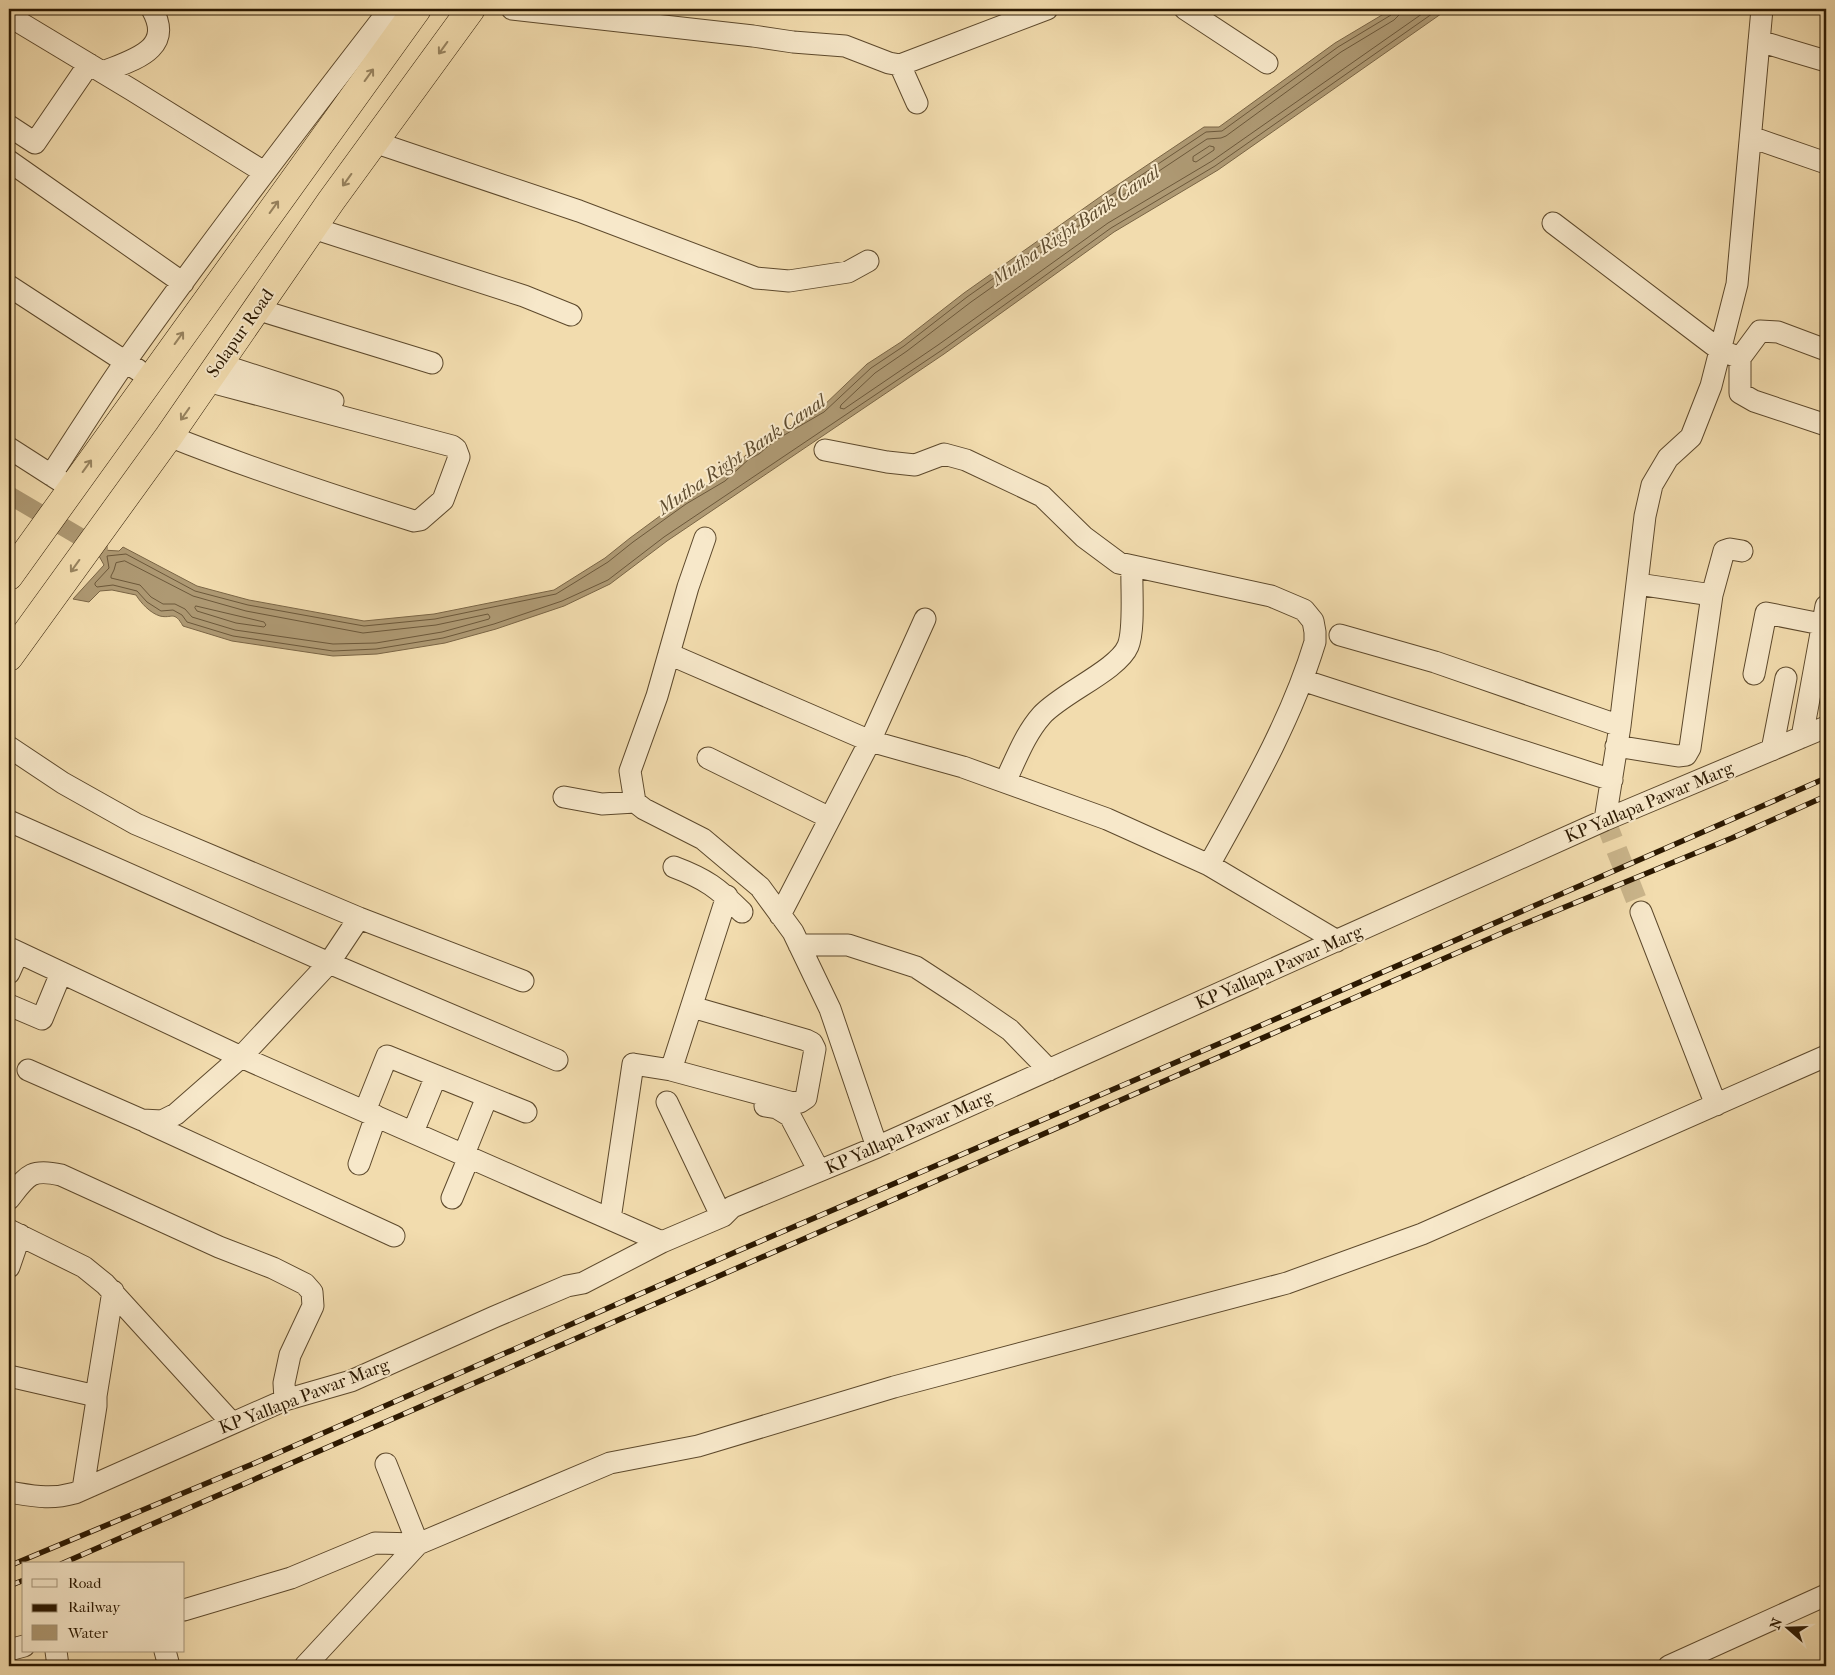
<svg xmlns="http://www.w3.org/2000/svg" width="1835" height="1675" viewBox="0 0 1835 1675" font-family="'IM FELL French Canon',serif">
	<style>
		.water { fill: #ae9973; stroke: #7a6545 }
		.lines { fill: none; stroke-linecap: round; stroke-linejoin: round }
		.shore { stroke: #6c583a; stroke-width: 1 }
		.canal { stroke: #ae9973; stroke-width: 18 }
		.minor-tunnel { stroke: #cab58b; stroke-width: 21; stroke-dasharray: 21 11; stroke-linecap: butt }
		.minor-casing { stroke: #5d492c; stroke-width: 23 }
		.highway-casing { stroke: #2b1801; stroke-width: 29 }
		.minor { stroke: #f7e8ca; stroke-width: 21 }
		.highway { stroke: #f2dcae; stroke-width: 28 }
		.rail-casing { stroke: #2b1801; stroke-width: 5.5 }
		.rail { stroke: #f7e8ca; stroke-width: 4; stroke-dasharray: 11; stroke-linecap: butt }
		.oneway { stroke: #988460 }
		.labels { text-anchor: middle; stroke-width: 4; stroke-linejoin: round; paint-order: stroke }
		.street-label { font-size: 18px; fill: #2b1801; stroke: #f7e8ca }
		.water-label { font-size: 19px; font-style: italic; fill: #5f4c2f; stroke: #f7e8ca }
	</style>
	<rect width="100%" height="100%" fill="#f2dcae"/>
	<filter id="stains"><feTurbulence type="fractalNoise" baseFrequency=".004" numOctaves="4"/><feColorMatrix values="0 0 0 0 .2 0 0 0 0 .09 0 0 0 0 .02 0 0 0 .5 -.17"/></filter>
	<radialGradient id="worn" r=".72"><stop offset=".6" stop-color="#630" stop-opacity="0"/><stop offset="1" stop-color="#630" stop-opacity=".3"/></radialGradient>
	<path class="water" d="M 1392,9 L 1448,9 L 1218,170 L 1114,232 L 944,354 L 667,541 L 610,584 L 564,606 L 496,629 L 445,643 L 377,654 L 333,656 L 232,641 L 183,626 C 174,610 172,619 160,616 C 150,613 141,603 136,595 L 112,590 L 100,591 L 89,602 L 73,599 L 104,565 L 99,556 L 103,550 L 119,551 L 123,547 L 197,586 L 249,600 L 364,621 L 434,614 L 554,590 L 605,558 L 630,538 L 683,499 L 722,477 L 747,454 L 757,450 L 771,437 L 821,408 L 867,364 L 901,342 L 964,293 L 1107,192 L 1204,127 L 1219,127 L 1335,43 Z"/>
	<g class="lines">
		<path class="shore" d="M 1394,9 L 1391,15 L 1338,47 L 1222,131 L 1206,132 L 1110,196 L 967,297 L 904,346 L 871,368 L 824,412 L 774,441 L 759,454 L 749,459 L 725,481 L 686,504 L 633,542 L 608,562 L 556,594 L 435,619 L 364,626 L 248,605 L 195,591 L 126,554 L 107,556 L 109,568 L 95,583 L 95,585 L 97,587 L 113,585 L 137,591 L 147,602 L 161,611 L 173,610 L 182,615 L 187,622 L 233,636 L 333,651 L 376,649 L 443,638 L 494,624 L 562,601 L 608,580 L 664,537 L 942,350 L 1111,228 L 1215,166 L 1439,9
			M 1400,9 L 1399,15 L 1394,20 L 1341,52 L 1226,136 L 1221,138 L 1207,139 L 1114,201 L 971,302 L 907,351 L 875,373 L 841,405 L 840,408 L 844,409 L 938,345 L 1108,223 L 1212,161 L 1429,9
			M 1210,146 L 1214,147 L 1214,150 L 1196,162 L 1193,161 L 1193,157 Z
			M 125,561 L 193,596 L 246,611 L 363,633 L 436,625 L 488,614 L 490,617 L 489,619 L 442,632 L 376,643 L 333,644 L 235,630 L 192,617 L 185,609 L 175,604 L 163,604 L 151,597 L 140,585 L 111,578 L 111,576 L 114,570 L 116,563 Z
			M 196,606 L 264,622 L 266,625 L 264,627 L 236,623 L 197,611 L 195,608 Z"/>
		<path class="canal" d="M 9,495 L 99,548"/>
		<path class="minor-tunnel" d="M 1605,820 L 1641,912"/>
		<defs>
			<path id="minor" d="M 512,9 L 753,36 L 793,42 L 845,46 L 889,63 L 900,65 L 1047,9
				M 1185,9 L 1267,63
				M 9,16 L 132,90 L 264,172
				M 1759,41 L 1826,61
				M 900,65 L 917,103
				M 103,72 C 132,60 175,50 152,9
				M 9,126 L 35,143 L 89,64
				M 1751,137 L 1826,163
				M 374,142 L 579,211 L 756,278 L 789,281 L 848,272 L 868,261
				M 9,161 L 183,283
				M 1553,223 L 1720,350 L 1740,358
				M 313,228 L 524,296 L 571,315
				M 9,286 L 138,370
				M 256,309 L 432,363
				M 1826,350 L 1778,332 L 1760,331 L 1740,358 L 1740,393 L 1754,401 L 1826,425
				M 219,364 L 333,401
				M 169,436 C 249,468 331,495 414,521 L 420,520 L 443,500 L 459,457 L 456,449 L 452,446 L 207,381
				M 9,448 L 62,482
				M 825,450 L 887,462 L 915,465 L 944,454 L 966,460 L 1042,496 L 1084,537 L 1119,563 L 1271,596 L 1304,610 L 1313,621 L 1315,632 L 1315,642 C 1291,721 1249,793 1209,865
				M 51,475 C 76,437 100,398 126,361 C 211,241 300,125 390,9
				M 1638,584 L 1712,595
				M 1340,635 L 1435,662 L 1620,726
				M 669,654 L 870,741 L 963,767 L 1107,819 L 1209,865 L 1337,941
				M 1754,674 L 1766,613 L 1826,625
				M 1302,680 L 1612,780
				M 1802,737 L 1826,606
				M 1616,746 L 1678,756 L 1686,755 L 1690,748 L 1712,595 L 1724,551 L 1730,549 L 1742,551
				M 9,747 L 63,783 L 136,824 L 359,918 L 523,981
				M 1772,750 L 1786,678
				M 708,758 L 830,818
				M 1005,782 C 1016,759 1025,734 1042,715 C 1062,693 1118,670 1128,646 C 1135,629 1131,586 1132,566
				M 564,797 L 602,804 L 635,802 L 644,809 L 703,839 L 760,887 L 793,932 L 830,1009 L 877,1147
				M 635,802 L 630,771 L 657,696 L 688,587 L 705,538
				M 1605,820 L 1620,726 L 1645,516 L 1652,485 L 1668,458 L 1691,437 L 1711,386 L 1737,284 L 1762,9
				M 9,821 L 329,963 L 557,1060
				M 674,867 C 706,879 718,888 742,912
				M 1641,912 L 1716,1105
				M 780,915 L 870,741 L 925,619
				M 799,945 L 848,945 L 916,967 L 965,999 L 1010,1030 L 1049,1070
				M 9,948 L 241,1057 L 662,1242
				M 9,973 L 18,953
				M 9,1005 L 42,1019 L 61,973
				M 692,1007 L 806,1040 L 812,1043 L 815,1049 L 806,1098 L 800,1102 L 793,1103 L 671,1070 L 727,896
				M 28,1070 L 142,1120 L 162,1121 L 176,1114 L 241,1057 L 329,963 L 359,918
				M 667,1102 L 717,1207
				M 765,1106 L 777,1108 L 790,1116 L 819,1171
				M 365,1111 L 387,1056 L 526,1112
				M 146,1122 L 394,1236
				M 413,1132 L 436,1076
				M 464,1154 L 487,1097
				M 359,1164 L 376,1116
				M 452,1198 L 469,1157
				M 9,1199 C 27,1176 30,1168 61,1175 L 219,1247 L 273,1268 L 305,1284 L 312,1292 L 313,1306 L 290,1355 L 284,1383 L 285,1400
				M 610,1219 L 633,1064 L 671,1070
				M 9,1230 L 84,1267 L 105,1284 L 231,1422
				M 9,1267 L 20,1235
				M 9,1376 L 96,1396 L 96,1406 L 83,1489
				M 96,1396 L 113,1291
				M 386,1464 L 418,1544
				M 9,1492 C 34,1496 50,1500 75,1493 L 285,1400 L 351,1381 L 494,1317 L 567,1286 L 583,1283 L 662,1242 L 723,1216 L 732,1207 L 877,1147 L 1605,820 L 1826,727
				M 184,1610 L 291,1578 L 375,1543 L 418,1544 L 610,1463 L 698,1446 L 894,1387 L 1287,1283 L 1422,1234 L 1826,1056
				M 9,1650 L 24,1646
				M 56,1651 L 58,1666
				M 165,1651 L 169,1666
				M 305,1666 L 418,1544
				M 1669,1666 L 1826,1595"/>
			<path id="highway" d="M 9,576 L 417,9
				M 9,657 L 169,436 L 331,201 L 471,9"/>
		</defs>
		<use href="#minor" class="minor-casing"/>
		<use href="#highway" class="highway-casing"/>
		<use href="#minor" class="minor"/>
		<use href="#highway" class="highway"/>
		<defs>
			<path id="rail" d="M 61,1564 L 1507,931 L 1732,838 L 1826,796
				M 9,1566 L 255,1463 L 740,1250 L 1230,1039 L 1826,778
				M 9,1586 L 24,1580"/>
		</defs>
		<use href="#rail" class="rail-casing"/>
		<use href="#rail" class="rail"/>
	</g>
	<defs><path id="oneway-shaft" d="M-6 0H5M1.5-3L5.5 0L1.5 3" fill="none" stroke-width="1.6" stroke-linecap="round" stroke-linejoin="round" transform="scale(1.25)"/></defs>
	<g class="oneway">
		<use href="#oneway-shaft" transform="translate(443 48) rotate(126)"/>
		<use href="#oneway-shaft" transform="translate(369 75) rotate(-54)"/>
		<use href="#oneway-shaft" transform="translate(347 180) rotate(126)"/>
		<use href="#oneway-shaft" transform="translate(274 207) rotate(-54)"/>
		<use href="#oneway-shaft" transform="translate(179 338) rotate(-54)"/>
		<use href="#oneway-shaft" transform="translate(185 414) rotate(125)"/>
		<use href="#oneway-shaft" transform="translate(87 466) rotate(-54)"/>
		<use href="#oneway-shaft" transform="translate(75 566) rotate(126)"/>
	</g>
	<g class="labels">
		<g class="street-label">
			<text transform="translate(240 333) rotate(-55)" y="6">Solapur Road</text>
			<text transform="translate(1649 802) rotate(-23)" y="6">KP Yallapa Pawar Marg</text>
			<text transform="translate(1279 967) rotate(-24)" y="6">KP Yallapa Pawar Marg</text>
			<text transform="translate(909 1132) rotate(-24)" y="6">KP Yallapa Pawar Marg</text>
			<text transform="translate(304 1396) rotate(-21)" y="6">KP Yallapa Pawar Marg</text>
		</g>
		<g class="water-label">
			<text transform="translate(1075 225) rotate(-34)" y="7">Mutha Right Bank Canal</text>
			<text transform="translate(741 454) rotate(-34)" y="7">Mutha Right Bank Canal</text>
		</g>
	</g>
	<rect width="1835" height="1675" fill="none" stroke="#f2dcae" stroke-width="30"/>
	<rect x="10" y="10" width="1815" height="1655" fill="none" stroke="#2b1801" stroke-width="2.5"/>
	<rect x="15" y="15" width="1805" height="1645" fill="none" stroke="#2b1801"/>
	<rect x="22" y="1562" width="162" height="90" fill="#f7e8ca" stroke="#a5957a"/>
	<rect x="32" y="1579" width="25" height="8" fill="#f7e8ca" stroke="#a5957a"/>
	<text x="68" y="1588" font-size="15" fill="#2b1801">Road</text>
	<rect x="32" y="1604" width="25" height="8" fill="#2b1801" stroke="#a5957a"/>
	<text x="68" y="1612" font-size="15" fill="#2b1801">Railway</text>
	<rect x="32" y="1625" width="25" height="15" fill="#ae9973" stroke="#a5957a"/>
	<text x="68" y="1638" font-size="15" fill="#2b1801">Water</text>
	<g transform="translate(1788 1628) rotate(290)" stroke="#f7e8ca" stroke-width="4" paint-order="stroke">
	<path d="M0-4L9 19L0 12L-9 19Z" fill="#2b1801"/>
	<text y="-8" font-size="14" font-weight="bold" text-anchor="middle" fill="#2b1801">N</text>
	</g>
	<rect width="100%" height="100%" filter="url(#stains)"/>
	<rect width="100%" height="100%" fill="url(#worn)"/>
</svg>
